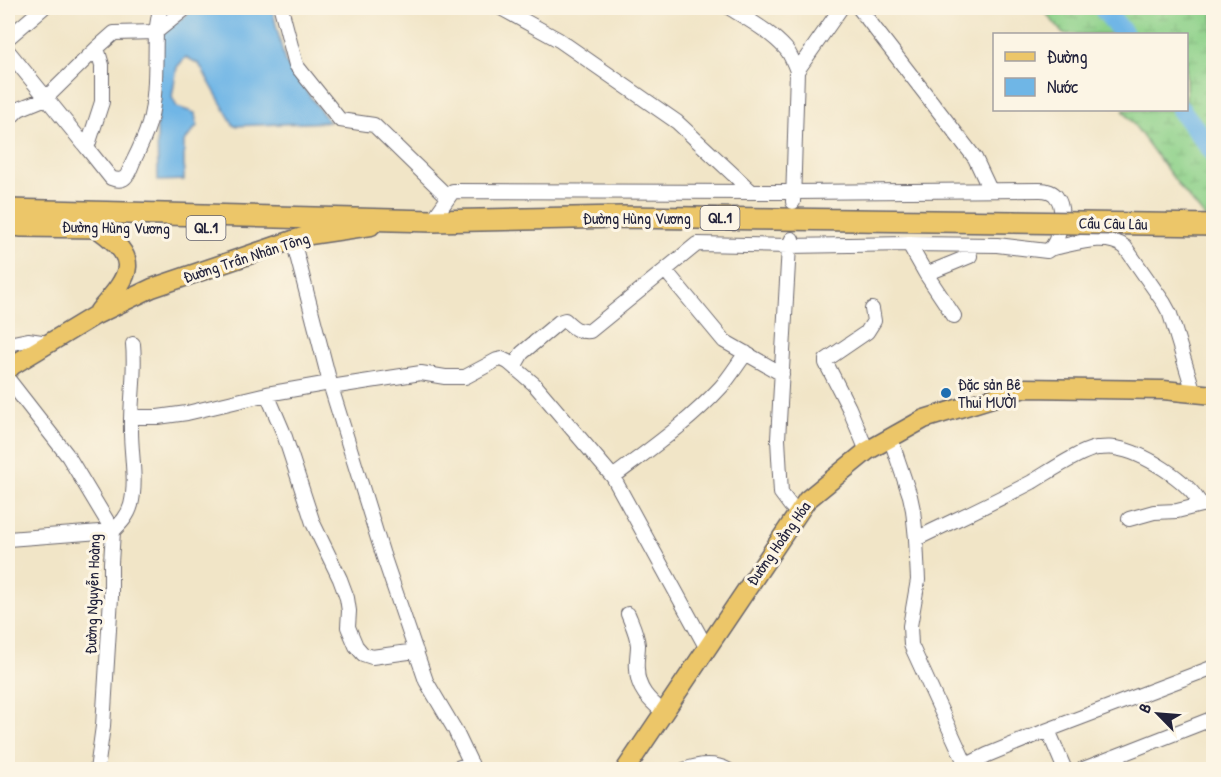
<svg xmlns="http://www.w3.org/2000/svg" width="1221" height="777" viewBox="0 0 1221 777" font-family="'Patrick Hand',sans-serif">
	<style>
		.wetland { fill: url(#wetland-marsh); stroke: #587a62; stroke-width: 1.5 }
		.water { fill: #6fb6e6; stroke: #486c90; stroke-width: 1.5 }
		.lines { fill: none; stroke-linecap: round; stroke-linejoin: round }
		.river { stroke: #6fb6e6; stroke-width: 20 }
		.minor-casing { stroke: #6a666c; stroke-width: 16 }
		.major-casing { stroke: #6a666c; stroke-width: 21 }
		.highway-casing { stroke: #6a666c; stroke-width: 24 }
		.minor { stroke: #fff; stroke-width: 14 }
		.major { stroke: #ecc669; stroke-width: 18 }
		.highway { stroke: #ecc669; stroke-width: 21 }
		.highway-bridge-casing { stroke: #6a666c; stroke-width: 24; stroke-linecap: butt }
		.highway-bridge { stroke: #ecc669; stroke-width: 21 }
		.poi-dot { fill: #1f6fb2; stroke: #fcf5e5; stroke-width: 2 }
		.labels { text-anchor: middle; stroke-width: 6; stroke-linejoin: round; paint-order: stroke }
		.shield { fill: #fcf5e5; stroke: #63616e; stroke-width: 1.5 }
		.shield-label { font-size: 15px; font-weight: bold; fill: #22223b }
		.street-label { font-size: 16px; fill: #22223b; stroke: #fcf5e5 }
		.poi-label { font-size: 16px; fill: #22223b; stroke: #fcf5e5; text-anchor: start }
	</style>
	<defs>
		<pattern id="wetland-marsh" width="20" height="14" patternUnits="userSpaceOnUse" patternTransform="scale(1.5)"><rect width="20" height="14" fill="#8ed18a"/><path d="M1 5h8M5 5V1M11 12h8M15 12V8" fill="none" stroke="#7ab378"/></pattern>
	</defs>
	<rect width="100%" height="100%" fill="#fcf5e5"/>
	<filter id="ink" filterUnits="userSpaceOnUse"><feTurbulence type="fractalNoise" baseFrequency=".0167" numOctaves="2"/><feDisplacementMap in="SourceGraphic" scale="12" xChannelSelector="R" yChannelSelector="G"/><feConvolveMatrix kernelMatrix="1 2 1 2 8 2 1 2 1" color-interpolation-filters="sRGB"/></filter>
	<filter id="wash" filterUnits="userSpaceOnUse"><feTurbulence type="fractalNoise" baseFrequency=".008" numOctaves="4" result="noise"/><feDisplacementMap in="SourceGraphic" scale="24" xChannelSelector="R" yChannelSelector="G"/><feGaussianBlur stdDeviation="1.35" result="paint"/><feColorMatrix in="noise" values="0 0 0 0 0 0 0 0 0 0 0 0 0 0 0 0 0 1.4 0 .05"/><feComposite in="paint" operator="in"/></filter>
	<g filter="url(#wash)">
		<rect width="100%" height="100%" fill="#f1e5c7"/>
		<path class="wetland" d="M 1042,8 L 1213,8 L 1213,227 L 1180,187 L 1123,110 L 1186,110 L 1186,34 L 1063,34 Z"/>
		<path class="water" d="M 195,8 L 272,8 L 285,62 L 329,122 L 234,126 L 199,64 L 186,57 L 177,67 L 172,97 L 177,107 L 195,113 L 197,126 L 184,142 L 184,180 L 158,181 L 156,73 L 162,34 Z"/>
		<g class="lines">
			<path class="river" d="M 1103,8 L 1124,34
				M 1181,110 L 1214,153"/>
		</g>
	</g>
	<g filter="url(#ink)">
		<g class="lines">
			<defs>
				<path id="minor" d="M 281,8 L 296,65 L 340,120 L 374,125 L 448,197
					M 501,8 L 559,40 L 677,122 L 752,192
					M 730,8 C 749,20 771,32 786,49 C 791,55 794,63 797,71 L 793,202
					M 859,8 L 975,158 L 990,190
					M 8,38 L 43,8
					M 8,51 L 87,148 L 102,102 L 102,65 L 97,48
					M 797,71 L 841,8
					M 8,120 L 19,109 L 46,98 L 97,48 L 114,33 L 156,32 L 160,8
					M 87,148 L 111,178 C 126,184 128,174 133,162 C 139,150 145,137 149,124 C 157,95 155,62 156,32 L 186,8
					M 432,221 L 453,191 L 794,192 L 1040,190 C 1046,190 1054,192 1057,198 C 1066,209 1060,244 1047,251 L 997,245 L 909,244 L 789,246 L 697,244 L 590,331 C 577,332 574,328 565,320 L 559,322 L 522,353 L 514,367
					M 792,239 L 789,246 L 778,439 L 781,493 L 790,505 L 798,513
					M 293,240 L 331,387 L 383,555 L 426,681 L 455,730 L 474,770
					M 909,244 L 926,274 L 954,316
					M 1053,248 C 1075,244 1106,232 1125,247 L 1164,303 L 1170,314 L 1194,393
					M 665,270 L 724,341 L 782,374
					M 926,274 L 970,256
					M 8,344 L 28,340 L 48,343
					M 8,379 L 68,456 L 113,531 L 111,563 L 111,597 L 103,726 L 97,770
					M 331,387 L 421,373 L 445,377 L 465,377 L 497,360 L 502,359 L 508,362 L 534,384 L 613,477 L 706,647
					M 267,394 L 284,434 L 313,523 L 340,579 L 347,598 L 349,611 L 348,627 L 356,646 L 363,654 L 372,657 L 416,651
					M 131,417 L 158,417 L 187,413 L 267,394 L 330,383
					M 890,437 L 910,496 L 913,510 L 916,539 L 918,580 L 910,626 L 911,645 L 966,765
					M 867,451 L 849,408 L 826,363 L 826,360 L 867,332 L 874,321 L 872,309
					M 613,477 C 650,449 689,422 721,387 C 730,377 737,365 746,353
					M 1129,519 L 1154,512 L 1177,511 L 1201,505
					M 8,539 L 113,531 C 121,523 128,516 131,505 C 137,481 131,455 131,431 C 130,402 136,373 133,344
					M 916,539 C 955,520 994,502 1032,482 C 1049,472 1079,451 1097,448 C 1103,448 1110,447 1115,448 C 1143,452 1188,480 1201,505 L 1214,504
					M 628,614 C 632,624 637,634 638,645 C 638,653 636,661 637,669 C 637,689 649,700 663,712
					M 1048,730 L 1065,770
					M 452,770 L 471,763
					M 684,770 C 699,764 713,762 728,770
					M 957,770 L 987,755 L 1048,730 L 1214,667
					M 1081,770 L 1214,718"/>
				<path id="major" d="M 95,227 C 142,259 132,273 99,311
					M 8,370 L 13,365 L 94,316 L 152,288 L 293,240 L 310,235 L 371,226
					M 625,770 L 807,500 L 867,451 L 924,419 L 1025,388 L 1163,390 L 1214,395"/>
				<path id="highway" d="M 8,210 L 432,221 L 621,217 L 1013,222
					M 8,224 L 22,226 L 98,227"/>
			</defs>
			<use href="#minor" class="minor-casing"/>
			<use href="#major" class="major-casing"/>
			<use href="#highway" class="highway-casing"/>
			<use href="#minor" class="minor"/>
			<use href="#major" class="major"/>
			<use href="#highway" class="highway"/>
			<defs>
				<path id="highway-bridge" d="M 1013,222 L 1214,225"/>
			</defs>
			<use href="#highway-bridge" class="highway-bridge-casing"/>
			<use href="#highway-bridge" class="highway-bridge"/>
		</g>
	</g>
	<circle class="poi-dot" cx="946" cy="393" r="6"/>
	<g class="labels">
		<g class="shield">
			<rect x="700.5" y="206" width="39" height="24" rx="4.5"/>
			<rect x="186.5" y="216" width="39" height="24" rx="4.5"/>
		</g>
		<g class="shield-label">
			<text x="720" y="223">QL.1</text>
			<text x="206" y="233">QL.1</text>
		</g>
		<g class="street-label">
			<text x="637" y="224">Đường Hùng Vương</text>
			<text transform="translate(1113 223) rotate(1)" y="6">Cầu Câu Lâu</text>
			<text transform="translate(116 227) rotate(1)" y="6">Đường Hùng Vương</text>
			<text transform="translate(246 257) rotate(-18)" y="6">Đường Trần Nhân Tông</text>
			<text transform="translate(778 543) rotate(-55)" y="6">Đường Hoằng Hóa</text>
			<text transform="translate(92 594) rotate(-88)" y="6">Đường Nguyễn Hoàng</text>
		</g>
		<g class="poi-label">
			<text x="958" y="390">Đặc sản Bê<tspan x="958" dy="18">Thui MƯỜI</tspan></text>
		</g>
	</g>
	<rect width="1221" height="777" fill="none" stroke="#fcf5e5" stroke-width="30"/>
	<rect x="993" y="33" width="195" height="78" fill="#fcf5e5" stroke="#a5a1a1" stroke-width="1.5"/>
	<rect x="1005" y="52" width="30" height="9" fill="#ecc669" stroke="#a5a1a1" stroke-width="1.5"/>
	<text x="1047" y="63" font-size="18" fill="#22223b">Đường</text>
	<rect x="1005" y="78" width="30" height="18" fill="#6fb6e6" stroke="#a5a1a1" stroke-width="1.5"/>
	<text x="1047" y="93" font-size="18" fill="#22223b">Nước</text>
	<g transform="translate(1158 714) rotate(295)" stroke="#fcf5e5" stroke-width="4.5" paint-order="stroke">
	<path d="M0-4.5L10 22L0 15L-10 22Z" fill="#22223b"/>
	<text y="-9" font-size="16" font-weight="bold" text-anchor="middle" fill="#22223b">B</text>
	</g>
</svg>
